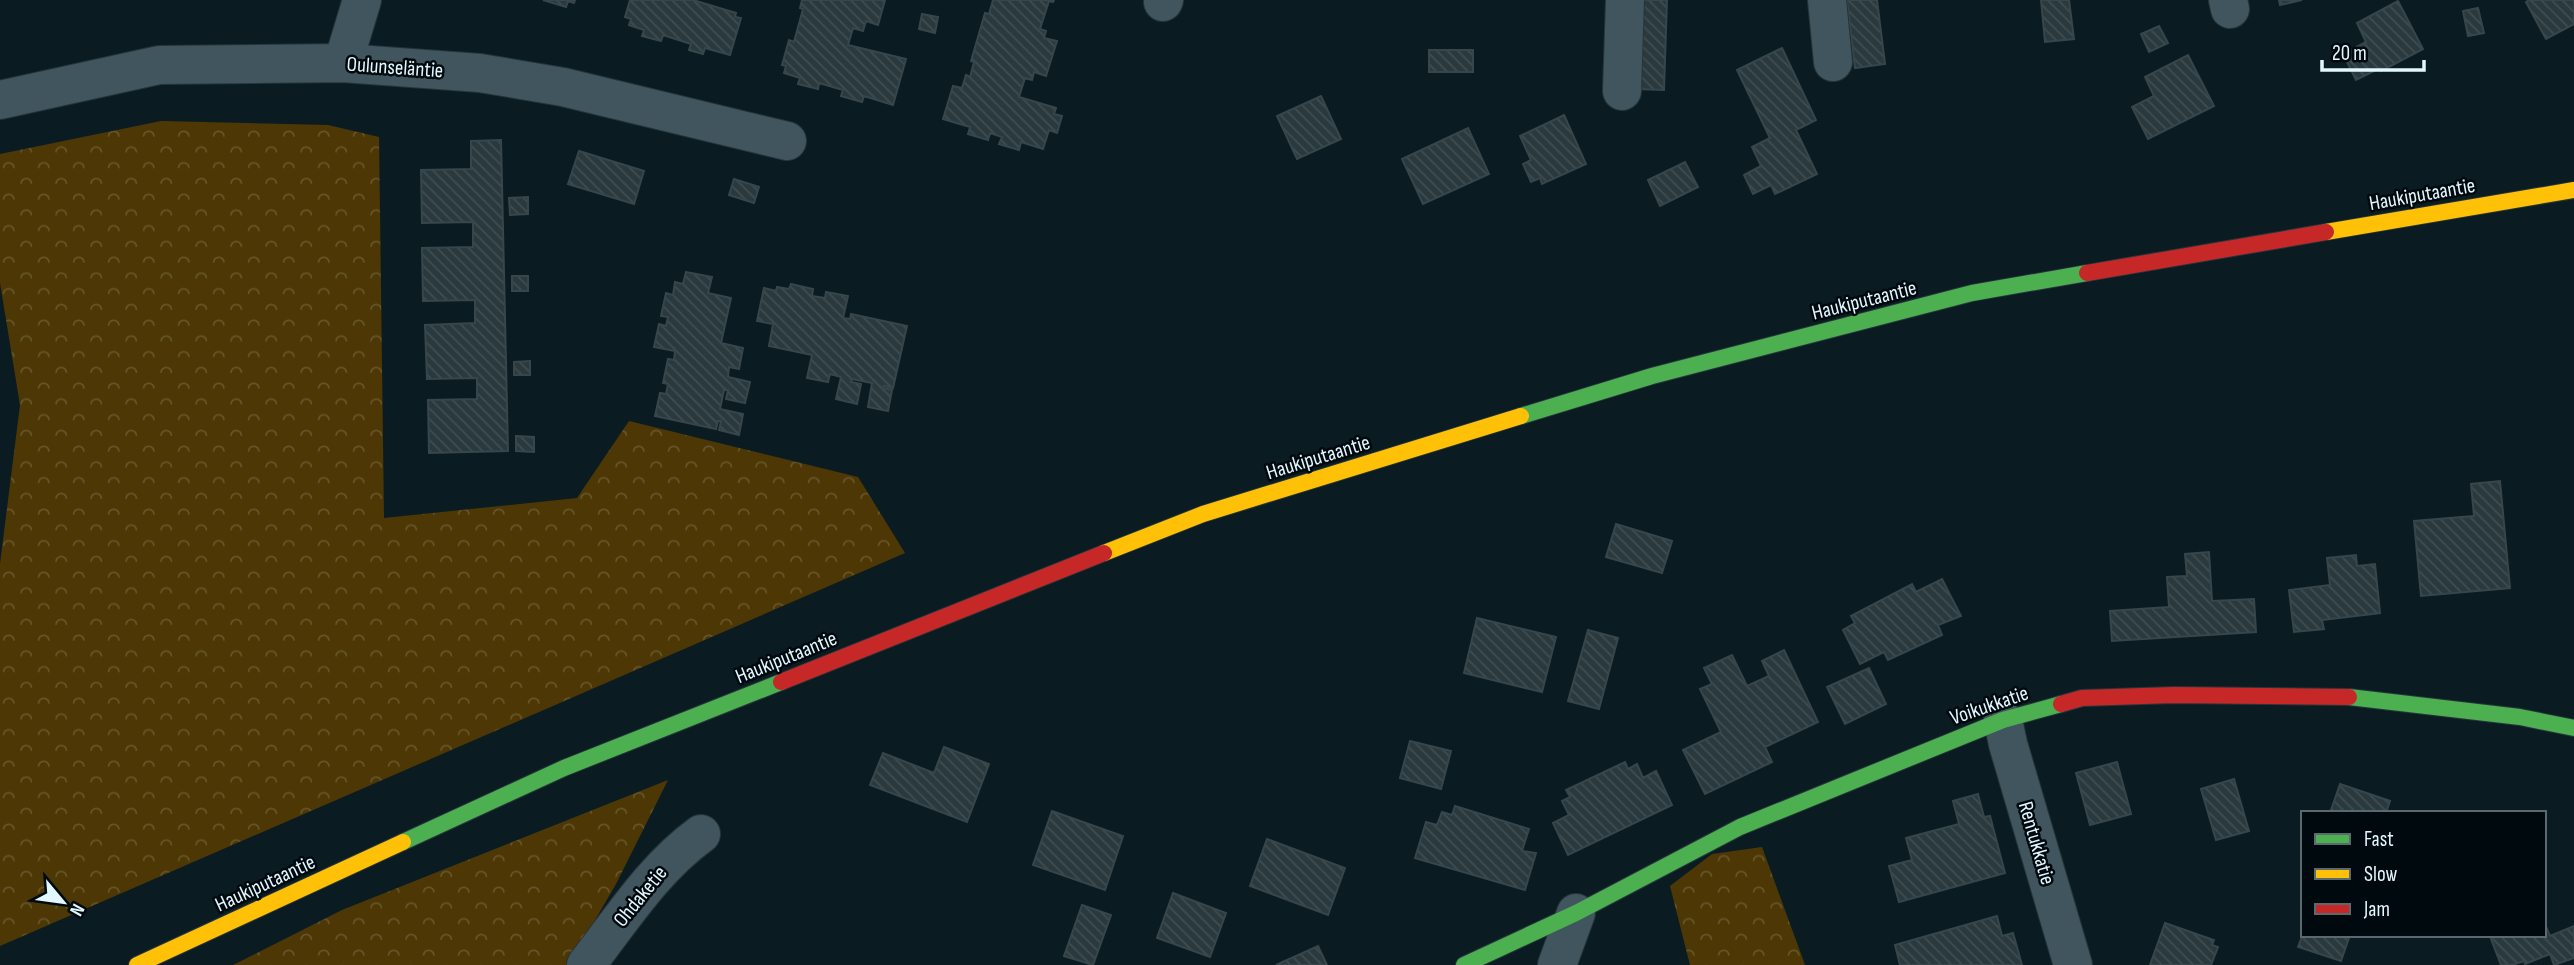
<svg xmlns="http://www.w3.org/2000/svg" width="2574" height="965" viewBox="0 0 2574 965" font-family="'Sofia Sans Condensed',sans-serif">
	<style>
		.forest { fill: url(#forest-crowns) }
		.building { fill: url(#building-back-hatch); stroke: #37464b; stroke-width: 2 }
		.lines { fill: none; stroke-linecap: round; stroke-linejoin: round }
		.street-casing { stroke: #26353b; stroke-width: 40 }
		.fast-casing { stroke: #26353b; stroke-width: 18 }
		.slow-casing { stroke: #26353b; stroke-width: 18 }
		.jam-casing { stroke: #26353b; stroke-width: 18 }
		.street { stroke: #40555d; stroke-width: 38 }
		.fast { stroke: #4caf50; stroke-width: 16 }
		.slow { stroke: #ffc107; stroke-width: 16 }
		.jam { stroke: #c62828; stroke-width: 16 }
		.labels { text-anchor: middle; stroke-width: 5; stroke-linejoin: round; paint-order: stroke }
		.street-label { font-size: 21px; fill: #e3f7ff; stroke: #00090e }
	</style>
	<defs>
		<pattern id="forest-crowns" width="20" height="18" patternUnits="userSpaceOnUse" patternTransform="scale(1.75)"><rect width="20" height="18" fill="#4d3705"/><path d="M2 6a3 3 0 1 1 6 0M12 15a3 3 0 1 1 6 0" fill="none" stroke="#66552a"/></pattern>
		<pattern id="building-back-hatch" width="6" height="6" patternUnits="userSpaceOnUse" patternTransform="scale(1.75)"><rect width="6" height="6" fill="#2a393e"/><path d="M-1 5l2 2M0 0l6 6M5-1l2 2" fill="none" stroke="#3e4d51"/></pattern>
	</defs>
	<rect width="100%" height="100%" fill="#0a1c22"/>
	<path class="forest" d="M 161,121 L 328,125 L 379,137 L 384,518 L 577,498 L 629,421 L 858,477 L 905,553 L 0,946 L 0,564 L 20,405 L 0,283 L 0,154 Z
		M 668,780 L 616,884 L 569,965 L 233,965 L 342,910 Z
		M 1762,847 L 1805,965 L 1690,965 L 1670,886 L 1712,854 Z"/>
	<path class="building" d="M 543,0 L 575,0 L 574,3 L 568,1 L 566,7 Z
		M 630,0 L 693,0 L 736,13 L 735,17 L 741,18 L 730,55 L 705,48 L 703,54 L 689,50 L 691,44 L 663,35 L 661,41 L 642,36 L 644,30 L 629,25 L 631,19 L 625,17 Z
		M 802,0 L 885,0 L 878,25 L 866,21 L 863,31 L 853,28 L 848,45 L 906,59 L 893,105 L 864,96 L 862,102 L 841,96 L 843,90 L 819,83 L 818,89 L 798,84 L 800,78 L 784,73 L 786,66 L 782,65 L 789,40 L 794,42 L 803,9 L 800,8 Z
		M 993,0 L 1054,0 L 1053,2 L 1049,1 L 1040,29 L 1046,31 L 1044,38 L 1057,41 L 1046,76 L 1034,72 L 1032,80 L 1025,78 L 1019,97 L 1056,108 L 1054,114 L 1062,116 L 1057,133 L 1049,130 L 1043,149 L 1021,142 L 1019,150 L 999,144 L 1002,137 L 990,133 L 988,140 L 968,134 L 970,127 L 943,119 L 953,86 L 962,88 L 966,75 L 970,77 L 974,62 L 971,61 L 985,13 L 989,14 Z
		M 1638,0 L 1667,0 L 1664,90 L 1635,89 Z
		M 1847,0 L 1877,0 L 1885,64 L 1855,68 Z
		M 2041,0 L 2069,0 L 2074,39 L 2045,42 Z
		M 2279,0 L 2302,0 L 2280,5 Z
		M 2529,0 L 2574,0 L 2574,24 L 2546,39 L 2526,2 Z
		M 2398,1 L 2423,49 L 2381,71 L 2380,68 L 2356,80 L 2343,54 L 2366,42 L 2357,23 Z
		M 2478,8 L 2484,33 L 2468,36 L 2463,11 Z
		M 922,14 L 938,17 L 935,33 L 919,29 Z
		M 2159,26 L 2168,43 L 2149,52 L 2141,34 Z
		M 1782,48 L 1816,120 L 1796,130 L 1817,174 L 1775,194 L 1771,185 L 1753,194 L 1744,175 L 1761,166 L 1752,147 L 1770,138 L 1737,70 Z
		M 1429,50 L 1473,50 L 1473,72 L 1429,72 Z
		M 2188,55 L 2214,106 L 2148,139 L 2132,107 L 2154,96 L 2145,77 Z
		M 1321,96 L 1341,139 L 1297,159 L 1277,116 Z
		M 1564,115 L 1586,164 L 1542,184 L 1540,178 L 1531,182 L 1523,164 L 1531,160 L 1520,136 Z
		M 1468,128 L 1489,174 L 1423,204 L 1402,159 Z
		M 501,140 L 508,451 L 429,453 L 428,400 L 477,399 L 477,378 L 427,379 L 425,325 L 475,323 L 475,300 L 423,301 L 422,248 L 473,247 L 473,222 L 422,223 L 421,170 L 471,169 L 471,141 Z
		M 579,151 L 644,171 L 634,204 L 568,184 Z
		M 1685,162 L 1698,187 L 1660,206 L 1648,180 Z
		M 734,179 L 759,187 L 754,203 L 729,195 Z
		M 528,197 L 528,214 L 510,215 L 509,198 Z
		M 686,272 L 712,277 L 708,293 L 731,298 L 721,343 L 743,348 L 739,369 L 729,367 L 728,377 L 750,382 L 745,403 L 726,399 L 728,390 L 724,390 L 720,409 L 743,414 L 739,435 L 719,430 L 721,421 L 718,421 L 716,429 L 655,416 L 660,393 L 666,394 L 668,384 L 663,383 L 668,359 L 674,360 L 675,351 L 654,347 L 659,324 L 666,326 L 668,317 L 661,316 L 666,293 L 673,295 L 675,282 L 683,284 Z
		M 512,276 L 528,276 L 528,291 L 512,291 Z
		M 791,284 L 813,289 L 812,296 L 825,298 L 826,292 L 848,296 L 843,318 L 850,319 L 851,314 L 907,326 L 893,388 L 884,386 L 883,388 L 892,390 L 888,411 L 868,407 L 872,383 L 852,379 L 851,382 L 861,384 L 857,404 L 836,399 L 841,377 L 830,374 L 828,382 L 807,378 L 812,355 L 769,346 L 773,324 L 757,321 L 764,288 L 776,291 L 777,287 L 789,289 Z
		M 530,361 L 530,375 L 514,375 L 514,362 Z
		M 516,436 L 534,437 L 534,452 L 516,451 Z
		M 2500,481 L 2510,588 L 2421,596 L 2414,521 L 2474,516 L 2471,484 Z
		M 1616,524 L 1672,541 L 1662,573 L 1606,557 Z
		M 2209,552 L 2212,601 L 2254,599 L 2256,632 L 2112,641 L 2110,611 L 2169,607 L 2167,577 L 2187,576 L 2185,554 Z
		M 2356,555 L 2357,566 L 2375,564 L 2380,613 L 2322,620 L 2324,629 L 2294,632 L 2289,590 L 2330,585 L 2327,558 Z
		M 1942,579 L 1961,616 L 1938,625 L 1942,635 L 1888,660 L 1884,652 L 1860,664 L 1843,630 L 1855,623 L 1851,616 L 1912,584 L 1916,592 Z
		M 1477,618 L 1556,637 L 1542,692 L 1464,673 Z
		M 1588,630 L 1618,638 L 1599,709 L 1568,701 Z
		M 1784,650 L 1818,722 L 1765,747 L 1772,762 L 1705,794 L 1683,750 L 1721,732 L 1700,689 L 1712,684 L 1704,668 L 1732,655 L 1747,686 L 1769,676 L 1762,661 Z
		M 1869,668 L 1886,704 L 1845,724 L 1827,687 Z
		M 1410,741 L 1451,751 L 1441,789 L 1400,778 Z
		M 944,747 L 989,764 L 967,822 L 870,785 L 883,753 L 934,773 Z
		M 1625,762 L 1628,769 L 1637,764 L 1643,778 L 1656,771 L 1672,805 L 1568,855 L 1553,823 L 1569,815 L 1562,801 L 1570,797 L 1566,790 Z
		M 2117,762 L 2131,814 L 2090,825 L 2076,773 Z
		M 2234,779 L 2249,831 L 2216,840 L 2201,789 Z
		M 2340,784 L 2390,801 L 2386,813 L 2330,813 Z
		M 1978,794 L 1984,817 L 1990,816 L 2005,873 L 1899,902 L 1889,866 L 1912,860 L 1906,838 L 1959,824 L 1953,801 Z
		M 1455,806 L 1529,829 L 1522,851 L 1536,853 L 1525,890 L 1415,858 L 1426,822 L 1437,825 L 1442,812 L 1452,815 Z
		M 1052,811 L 1123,836 L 1105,890 L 1033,865 Z
		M 1267,839 L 1345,868 L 1328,915 L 1250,886 Z
		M 1173,893 L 1226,913 L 1210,957 L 1157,938 Z
		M 1082,905 L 1111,915 L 1093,965 L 1064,956 Z
		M 1997,916 L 2002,936 L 2013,933 L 2022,965 L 1900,965 L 1895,945 Z
		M 2544,922 L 2550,936 L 2574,926 L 2574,958 L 2554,965 L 2550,954 L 2525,964 L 2524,961 L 2512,965 L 2501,965 L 2491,939 L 2499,935 L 2544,935 Z
		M 2165,923 L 2214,940 L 2212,945 L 2218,947 L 2211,965 L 2150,965 Z
		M 2303,934 L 2303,935 L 2350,935 L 2341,961 L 2298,947 Z
		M 1318,946 L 1327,965 L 1276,965 Z"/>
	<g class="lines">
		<defs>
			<path id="street" d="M 1827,0 L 1833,62
				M 2228,0 L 2230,9
				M 1163,2 L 1164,0
				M 343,63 L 362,0
				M 1622,91 L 1625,0
				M 0,100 L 159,65 L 343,63 L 480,73 L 563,87 L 787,141
				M 2003,720 L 2008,744 L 2073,965
				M 586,965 C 622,919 653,869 701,834
				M 1557,965 L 1576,913"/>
			<path id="fast" d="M 1521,416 L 1652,376 L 1972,293 L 2087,273
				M 2349,697 L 2520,717 L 2574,728
				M 403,842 L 564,768 L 781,682
				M 1464,965 L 1576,913 L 1740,827 L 2003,720 L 2061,704"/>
			<path id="slow" d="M 2326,232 L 2574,190
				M 1104,553 L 1203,514 L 1521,416
				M 137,965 L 403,842"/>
			<path id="jam" d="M 2087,273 L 2326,232
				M 781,682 L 1104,553
				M 2061,704 L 2082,698 L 2174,695 L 2349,697"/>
		</defs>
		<use href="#street" class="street-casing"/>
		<use href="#fast" class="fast-casing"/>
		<use href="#slow" class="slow-casing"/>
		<use href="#jam" class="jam-casing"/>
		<use href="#street" class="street"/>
		<use href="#fast" class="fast"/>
		<use href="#slow" class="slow"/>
		<use href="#jam" class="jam"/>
	</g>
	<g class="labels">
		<g class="street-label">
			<text transform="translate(395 67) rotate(4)" y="7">Oulunseläntie</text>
			<text transform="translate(2422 194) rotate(-10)" y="7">Haukiputaantie</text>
			<text transform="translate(1864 300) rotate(-14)" y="7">Haukiputaantie</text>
			<text transform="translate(1318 457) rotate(-17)" y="7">Haukiputaantie</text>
			<text transform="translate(786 657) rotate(-22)" y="7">Haukiputaantie</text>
			<text transform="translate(1989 705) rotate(-19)" y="7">Voikukkatie</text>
			<text transform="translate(2037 843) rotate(74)" y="7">Rentukkatie</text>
			<text transform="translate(265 883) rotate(-25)" y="7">Haukiputaantie</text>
			<text transform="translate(640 896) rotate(-51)" y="7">Ohdaketie</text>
		</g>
	</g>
	<rect x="2301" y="811" width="245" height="126" fill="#00090e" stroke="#5b686e" stroke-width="2"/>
	<rect x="2315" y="834" width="35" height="10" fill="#4caf50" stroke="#5b686e" stroke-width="2"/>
	<text x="2364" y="846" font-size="21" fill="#e3f7ff">Fast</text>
	<rect x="2315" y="869" width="35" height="10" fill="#ffc107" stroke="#5b686e" stroke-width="2"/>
	<text x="2364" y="881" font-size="21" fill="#e3f7ff">Slow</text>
	<rect x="2315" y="904" width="35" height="10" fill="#c62828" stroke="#5b686e" stroke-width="2"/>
	<text x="2364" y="916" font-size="21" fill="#e3f7ff">Jam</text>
	<g transform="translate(63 902) rotate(119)" stroke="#00090e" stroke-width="5" paint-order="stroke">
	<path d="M0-5L12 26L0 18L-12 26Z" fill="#e3f7ff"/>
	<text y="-10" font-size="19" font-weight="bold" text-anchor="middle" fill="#e3f7ff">N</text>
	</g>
	<path d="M2322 60v10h102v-10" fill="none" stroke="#e3f7ff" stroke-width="3.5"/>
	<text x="2332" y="60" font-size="21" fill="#e3f7ff" stroke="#00090e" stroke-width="5" paint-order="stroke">20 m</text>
</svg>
